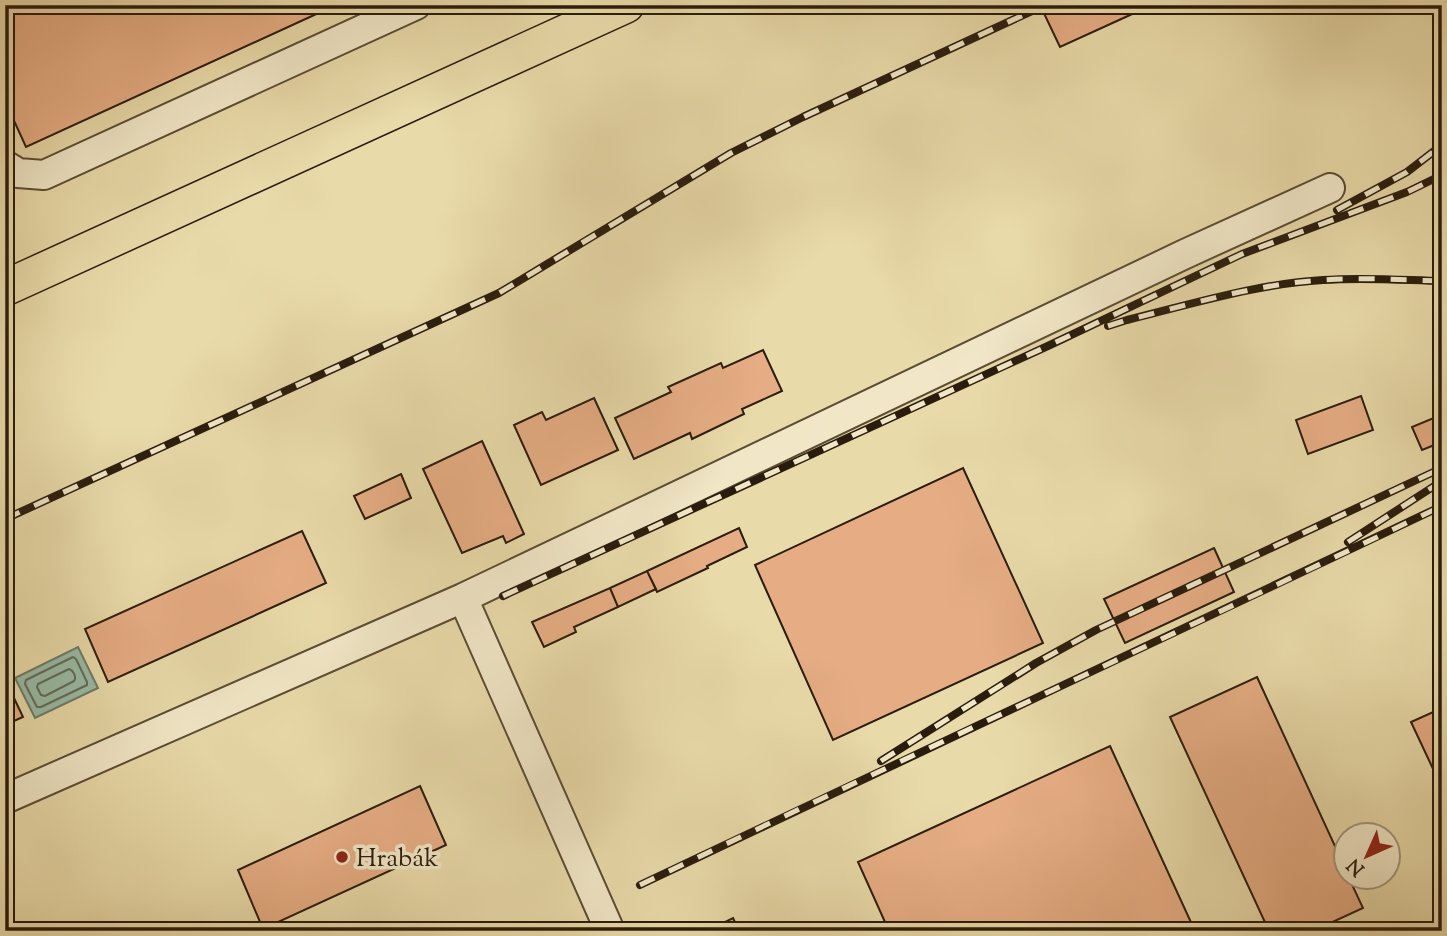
<svg xmlns="http://www.w3.org/2000/svg" width="1447" height="936" viewBox="0 0 1447 936" font-family="'Sorts Mill Goudy',serif">
	<style>
		.water { fill: #98bba5; stroke: #6c7b68; stroke-width: 2 }
		.lines { fill: none; stroke-linecap: round; stroke-linejoin: round }
		.shore { stroke: #616c59; stroke-width: 2 }
		.building { fill: #e6ad84; stroke: #2a1c0d; stroke-width: 2 }
		.minor-casing { stroke: #5a4c34; stroke-width: 32 }
		.major-casing { stroke: #2a1c0d; stroke-width: 38 }
		.minor { stroke: #f1e7c7; stroke-width: 28 }
		.major { stroke: #e9daa9; stroke-width: 35 }
		.rail-casing { stroke: #2a1c0d; stroke-width: 8 }
		.rail { stroke: #f1e7c7; stroke-width: 5; stroke-dasharray: 16; stroke-linecap: butt }
		.poi-dot { fill: #8f2418; stroke: #f1e7c7; stroke-width: 2.5 }
		.labels { text-anchor: middle; stroke-width: 7; stroke-linejoin: round; paint-order: stroke }
		.poi-label { font-size: 26px; fill: #2a1c0d; stroke: #f1e7c7; text-anchor: start }
	</style>
	<rect width="100%" height="100%" fill="#e9daa9"/>
	<filter id="stains"><feTurbulence type="fractalNoise" baseFrequency=".00286" numOctaves="4"/><feColorMatrix values="0 0 0 0 .2 0 0 0 0 .09 0 0 0 0 .02 0 0 0 .5 -.17"/></filter>
	<radialGradient id="worn" r=".72"><stop offset=".6" stop-color="#630" stop-opacity="0"/><stop offset="1" stop-color="#630" stop-opacity=".3"/></radialGradient>
	<path class="water" d="M 78,647 L 98,688 L 35,718 L 15,678 Z"/>
	<g class="lines">
		<path class="shore" d="M 73,657 L 76,659 L 87,682 L 87,685 L 41,707 L 37,707 L 25,684 L 26,680 Z
			M 69,669 C 73,670 77,677 74,681 L 45,696 L 41,695 L 37,687 L 38,684 Z"/>
	</g>
	<path class="building" d="M 5,5 L 336,5 L 26,147 L 5,101 Z
		M 1040,5 L 1152,5 L 1060,47 Z
		M 763,350 L 782,391 L 742,409 L 744,414 L 692,439 L 690,433 L 634,459 L 615,418 L 671,392 L 668,387 L 721,363 L 723,368 Z
		M 1361,396 L 1373,430 L 1308,454 L 1296,420 Z
		M 594,398 L 618,450 L 541,485 L 514,425 L 542,412 L 546,420 Z
		M 1436,417 L 1442,431 L 1442,442 L 1422,450 L 1412,427 Z
		M 482,441 L 524,534 L 506,543 L 503,536 L 462,553 L 423,469 Z
		M 963,468 L 1043,643 L 833,740 L 755,565 Z
		M 401,474 L 411,498 L 365,519 L 354,496 Z
		M 739,528 L 747,547 L 707,566 L 708,568 L 657,592 L 647,571 Z
		M 302,531 L 326,583 L 108,682 L 85,629 Z
		M 1214,548 L 1234,592 L 1125,643 L 1104,599 Z
		M 647,571 L 656,589 L 618,607 L 610,588 Z
		M 610,588 L 618,607 L 574,627 L 576,632 L 544,647 L 532,622 Z
		M 1257,677 L 1346,870 L 1346,876 L 1348,876 L 1363,908 L 1313,931 L 1269,931 L 1170,717 Z
		M 5,679 L 23,717 L 5,725 Z
		M 1442,708 L 1442,788 L 1411,722 Z
		M 1110,746 L 1195,931 L 889,931 L 858,862 Z
		M 420,786 L 446,845 L 263,929 L 238,870 Z
		M 733,918 L 739,931 L 707,931 Z"/>
	<g class="lines">
		<defs>
			<path id="minor" d="M 5,165 L 18,173 L 44,175 L 416,5
				M 463,598 L 610,931
				M 5,799 L 463,598 L 1185,254 L 1330,188"/>
			<path id="major" d="M 5,288 L 626,5"/>
		</defs>
		<use href="#minor" class="minor-casing"/>
		<use href="#major" class="major-casing"/>
		<use href="#minor" class="minor"/>
		<use href="#major" class="major"/>
		<defs>
			<path id="rail" d="M 1337,210 L 1407,172 L 1442,145
				M 1108,326 L 1127,320 C 1192,304 1256,284 1323,280 C 1362,277 1402,280 1442,281
				M 5,519 L 499,293 L 731,153 L 803,117 L 1045,5
				M 1348,542 L 1442,481
				M 503,596 L 1050,345 L 1242,254 L 1407,192 L 1442,175
				M 881,761 L 1036,663 L 1096,630 L 1442,468
				M 640,885 C 907,757 1175,634 1442,506"/>
		</defs>
		<use href="#rail" class="rail-casing"/>
		<use href="#rail" class="rail"/>
	</g>
	<circle class="poi-dot" cx="342" cy="857" r="7"/>
	<g class="labels">
		<g class="poi-label">
			<text x="356" y="866">Hrabák</text>
		</g>
	</g>
	<rect width="1447" height="936" fill="none" stroke="#e9daa9" stroke-width="28"/>
	<rect x="7" y="7" width="1433" height="922" fill="none" stroke="#2a1c0d" stroke-width="3.5"/>
	<rect x="14" y="14" width="1419" height="908" fill="none" stroke="#2a1c0d" stroke-width="2"/>
	<g transform="translate(1367 856) rotate(225)"><circle r="33" fill="#f1e7c7" stroke="#a1967d" stroke-width="2"/>
	<path d="M0-5L12 26L0 18L-12 26Z" fill="#8f2418"/>
	<text y="-10" font-size="19" font-weight="bold" text-anchor="middle" fill="#2a1c0d">N</text>
	</g>
	<rect width="100%" height="100%" filter="url(#stains)"/>
	<rect width="100%" height="100%" fill="url(#worn)"/>
</svg>
